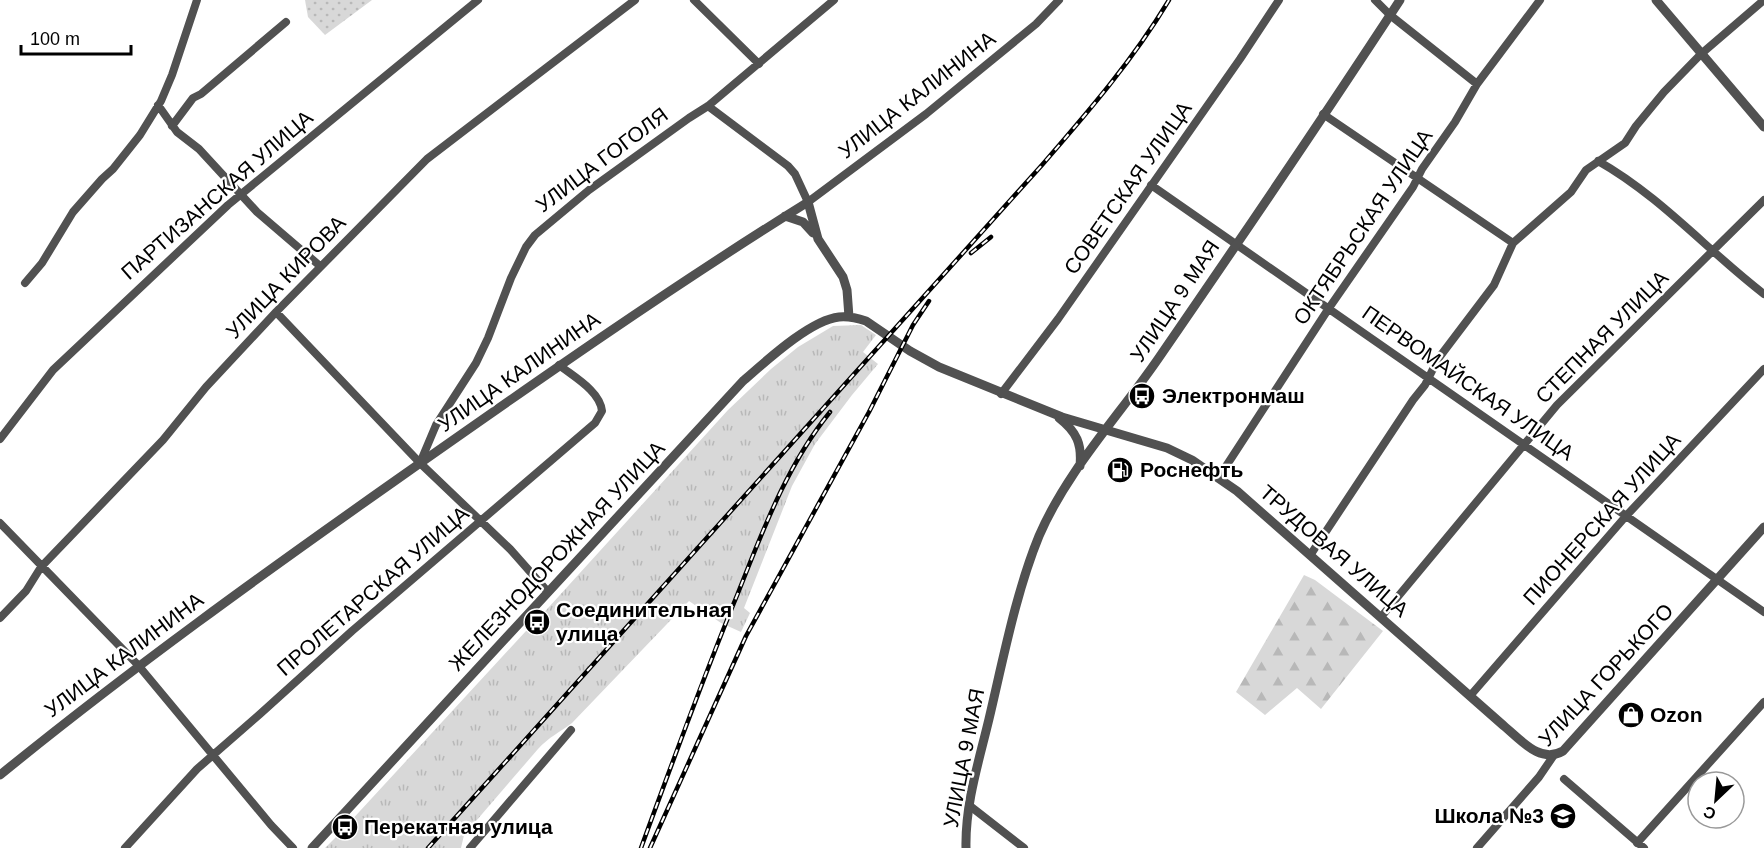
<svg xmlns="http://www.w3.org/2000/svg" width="1764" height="848" viewBox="0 0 1764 848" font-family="Helvetica,sans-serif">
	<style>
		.grass { fill: url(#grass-tufts) }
		.forest { fill: url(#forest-firs) }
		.park { fill: url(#park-dots) }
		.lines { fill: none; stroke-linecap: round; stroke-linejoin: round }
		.minor { stroke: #515151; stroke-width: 8 }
		.tertiary { stroke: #515151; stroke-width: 9 }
		.rail-casing { stroke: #000; stroke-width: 4.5 }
		.rail { stroke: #fff; stroke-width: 2; stroke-dasharray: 7; stroke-linecap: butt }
		.labels { text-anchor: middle; stroke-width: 4.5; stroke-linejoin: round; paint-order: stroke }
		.street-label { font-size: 21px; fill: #000; stroke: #fff }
		.poi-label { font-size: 21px; font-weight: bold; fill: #000; stroke: #fff; text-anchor: start }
	</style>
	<defs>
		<pattern id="grass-tufts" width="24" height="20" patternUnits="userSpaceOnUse" patternTransform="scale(1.5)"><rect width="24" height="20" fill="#d8d8d8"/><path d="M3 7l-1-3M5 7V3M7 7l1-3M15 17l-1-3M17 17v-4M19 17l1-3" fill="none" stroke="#b8b8b8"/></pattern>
		<pattern id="forest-firs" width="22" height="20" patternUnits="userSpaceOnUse" patternTransform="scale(1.5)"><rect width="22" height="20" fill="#d8d8d8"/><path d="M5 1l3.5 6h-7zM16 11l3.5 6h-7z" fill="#b8b8b8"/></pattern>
		<pattern id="park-dots" width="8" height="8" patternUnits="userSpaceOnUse" patternTransform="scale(1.5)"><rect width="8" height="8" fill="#d8d8d8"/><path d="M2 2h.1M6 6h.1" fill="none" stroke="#b8b8b8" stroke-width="1.8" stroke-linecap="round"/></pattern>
	</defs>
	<rect width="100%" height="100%" fill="#fff"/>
	<path class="grass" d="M 861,325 L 876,335 L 863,352 L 878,364 L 852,395 L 815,444 L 792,486 L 744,608 L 750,613 L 741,632 L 721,623 L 689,601 L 572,723 C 560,732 549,737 538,749 L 464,835 L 461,848 L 325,848 L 339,834 L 342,836 L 348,833 L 348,824 L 526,631 L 539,630 L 539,618 L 728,410 L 771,369 L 798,347 L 833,326 Z"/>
	<path class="forest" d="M 1304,575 L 1315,580 L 1383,631 L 1321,709 L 1297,688 L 1265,715 L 1236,692 Z"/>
	<path class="park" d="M 305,0 L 372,0 L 325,35 L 308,17 Z"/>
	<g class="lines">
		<path class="minor" d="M 694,0 L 759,64
			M 1375,0 L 1390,15 L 1477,84
			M 158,105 L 177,132 L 199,149 L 257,212 L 320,266
			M 708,106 L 788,166 L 795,174 L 808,202 L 926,114 L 1036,24 L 1059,0
			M 1323,114 L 1513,243
			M 172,126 L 193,98 L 201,94 L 286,22
			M 1598,161 C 1660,196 1708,251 1764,294
			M 1151,185 L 1764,612
			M 25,283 L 42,263 L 73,212 L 102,179 L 113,169 L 140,135 L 161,101 L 172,75 L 197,0
			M 276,312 L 420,463 L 510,549 L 548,592
			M 1001,394 L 1058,319 L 1240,59 L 1279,0
			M 0,439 L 53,370 L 228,205 L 478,0
			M 420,463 L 436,425 L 476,363 L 488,338 L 511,278 L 526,247 L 535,235 L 589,190 L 689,118 L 708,106 L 834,0
			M 1219,477 L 1329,308 L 1413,187 L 1422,169 L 1455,122 L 1477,84 L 1540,0
			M 0,523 L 138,665 L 271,825 L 293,848
			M 1311,554 L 1413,400 L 1425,385 L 1438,359 L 1494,285 L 1513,243 L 1571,192 L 1586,170 L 1625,143 L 1636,126 L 1664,92 L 1701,54 L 1764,0
			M 1381,617 L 1557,405 L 1764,200
			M 0,618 L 26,591 L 41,567 L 163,440 L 206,387 L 276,312 L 427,159 L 635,0
			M 1470,696 L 1626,516 L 1764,369
			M 1564,779 L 1644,848
			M 970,806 L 1024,848
			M 1637,843 L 1764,702
			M 125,848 L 197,769 L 260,714 L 352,631 L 595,423 L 602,411 C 600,391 574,377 559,365
			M 470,848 L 571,730
			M 1477,848 L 1539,777 L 1554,755"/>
		<path class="tertiary" d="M 1656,0 L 1764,127
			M 785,216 L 803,222 L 813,233
			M 1059,418 C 1077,432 1082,444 1080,466
			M 0,775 C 129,670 264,573 399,478 C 534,383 668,289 808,202 L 818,239 L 843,277 L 847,290 L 849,317
			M 312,848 L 743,381 C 765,362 810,320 839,317 C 849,316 857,318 866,321 L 910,351 L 939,367 L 1062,417 L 1167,448 L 1192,460 L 1237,491 L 1504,726 C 1521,740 1540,764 1563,751 L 1764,527
			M 966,848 C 965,804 979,761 989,719 C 1003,660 1016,592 1039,536 C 1067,471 1118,417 1158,359 C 1240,240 1321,121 1400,0"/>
		<defs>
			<path id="rail" d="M 971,253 L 991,237
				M 428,848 L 1042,165 C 1088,112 1133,60 1169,0
				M 641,848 C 672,763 703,678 738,593 C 763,530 787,465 830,412
				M 650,848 L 746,636 L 869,412 L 913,325 L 929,301"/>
		</defs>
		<use href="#rail" class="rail-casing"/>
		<use href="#rail" class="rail"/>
	</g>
	<defs>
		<symbol id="bus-disc" viewBox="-11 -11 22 22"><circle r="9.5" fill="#000" stroke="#fff"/><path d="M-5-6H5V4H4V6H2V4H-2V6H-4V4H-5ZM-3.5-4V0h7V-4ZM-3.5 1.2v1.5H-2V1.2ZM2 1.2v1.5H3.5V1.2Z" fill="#fff"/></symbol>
		<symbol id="fuel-disc" viewBox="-11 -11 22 22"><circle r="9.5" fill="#000" stroke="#fff"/><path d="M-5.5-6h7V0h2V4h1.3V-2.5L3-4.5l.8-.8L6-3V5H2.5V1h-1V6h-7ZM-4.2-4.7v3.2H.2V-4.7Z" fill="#fff"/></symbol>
		<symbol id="shop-disc" viewBox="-11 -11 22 22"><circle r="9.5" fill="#000" stroke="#fff"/><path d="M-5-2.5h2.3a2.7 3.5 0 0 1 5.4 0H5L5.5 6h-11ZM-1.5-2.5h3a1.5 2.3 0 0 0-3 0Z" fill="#fff"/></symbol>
		<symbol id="school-disc" viewBox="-11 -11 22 22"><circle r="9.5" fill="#000" stroke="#fff"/><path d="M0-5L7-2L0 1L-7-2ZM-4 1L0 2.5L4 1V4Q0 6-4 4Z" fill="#fff"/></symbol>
	</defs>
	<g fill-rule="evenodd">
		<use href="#bus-disc" x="1127" y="381" width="30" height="30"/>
		<use href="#fuel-disc" x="1105" y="455" width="30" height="30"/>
		<use href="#bus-disc" x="522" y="607" width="30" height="30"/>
		<use href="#shop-disc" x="1616" y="700" width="30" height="30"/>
		<use href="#school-disc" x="1548" y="801" width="30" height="30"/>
		<use href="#bus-disc" x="330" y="812" width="30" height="30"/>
	</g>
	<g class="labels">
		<g class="street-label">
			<text transform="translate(917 95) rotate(-38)" y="7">УЛИЦА КАЛИНИНА</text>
			<text transform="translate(602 160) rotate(-37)" y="7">УЛИЦА ГОГОЛЯ</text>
			<text transform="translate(1128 188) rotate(-55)" y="7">СОВЕТСКАЯ УЛИЦА</text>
			<text transform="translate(217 195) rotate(-41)" y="7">ПАРТИЗАНСКАЯ УЛИЦА</text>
			<text transform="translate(1363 227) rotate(-56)" y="7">ОКТЯБРЬСКАЯ УЛИЦА</text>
			<text transform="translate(286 277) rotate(-46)" y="7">УЛИЦА КИРОВА</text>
			<text transform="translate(1175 301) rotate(-56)" y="7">УЛИЦА 9 МАЯ</text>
			<text transform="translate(1602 337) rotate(-45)" y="7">СТЕПНАЯ УЛИЦА</text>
			<text transform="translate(519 372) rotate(-35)" y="7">УЛИЦА КАЛИНИНА</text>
			<text transform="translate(1468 383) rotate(35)" y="7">ПЕРВОМАЙСКАЯ УЛИЦА</text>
			<text transform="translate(1602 519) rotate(-48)" y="7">ПИОНЕРСКАЯ УЛИЦА</text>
			<text transform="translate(1334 551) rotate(41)" y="7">ТРУДОВАЯ УЛИЦА</text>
			<text transform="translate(557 556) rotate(-47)" y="7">ЖЕЛЕЗНОДОРОЖНАЯ УЛИЦА</text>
			<text transform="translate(373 591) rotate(-41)" y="7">ПРОЛЕТАРСКАЯ УЛИЦА</text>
			<text transform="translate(124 655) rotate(-37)" y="7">УЛИЦА КАЛИНИНА</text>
			<text transform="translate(1606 675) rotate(-47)" y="7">УЛИЦА ГОРЬКОГО</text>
			<text transform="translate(964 758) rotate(-79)" y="7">УЛИЦА 9 МАЯ</text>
		</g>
		<g class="poi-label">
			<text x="1162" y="403">Электронмаш</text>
			<text x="1140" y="477">Роснефть</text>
			<text x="556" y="617">Соединительная<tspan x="556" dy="24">улица</tspan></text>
			<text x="1650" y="722">Ozon</text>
			<text x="1544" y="823" text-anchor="end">Школа №3</text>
			<text x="364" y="834">Перекатная улица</text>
		</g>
	</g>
	<g transform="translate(1716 800) rotate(206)"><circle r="28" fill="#ffffff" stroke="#999999" stroke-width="1.5"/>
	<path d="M0-4.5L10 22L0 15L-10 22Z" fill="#000000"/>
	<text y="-9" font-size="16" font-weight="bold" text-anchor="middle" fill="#000000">С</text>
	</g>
	<path d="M21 45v9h110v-9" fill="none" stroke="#000000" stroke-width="3"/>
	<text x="30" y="45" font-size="18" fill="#000000" stroke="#ffffff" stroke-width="4.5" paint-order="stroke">100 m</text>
</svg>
